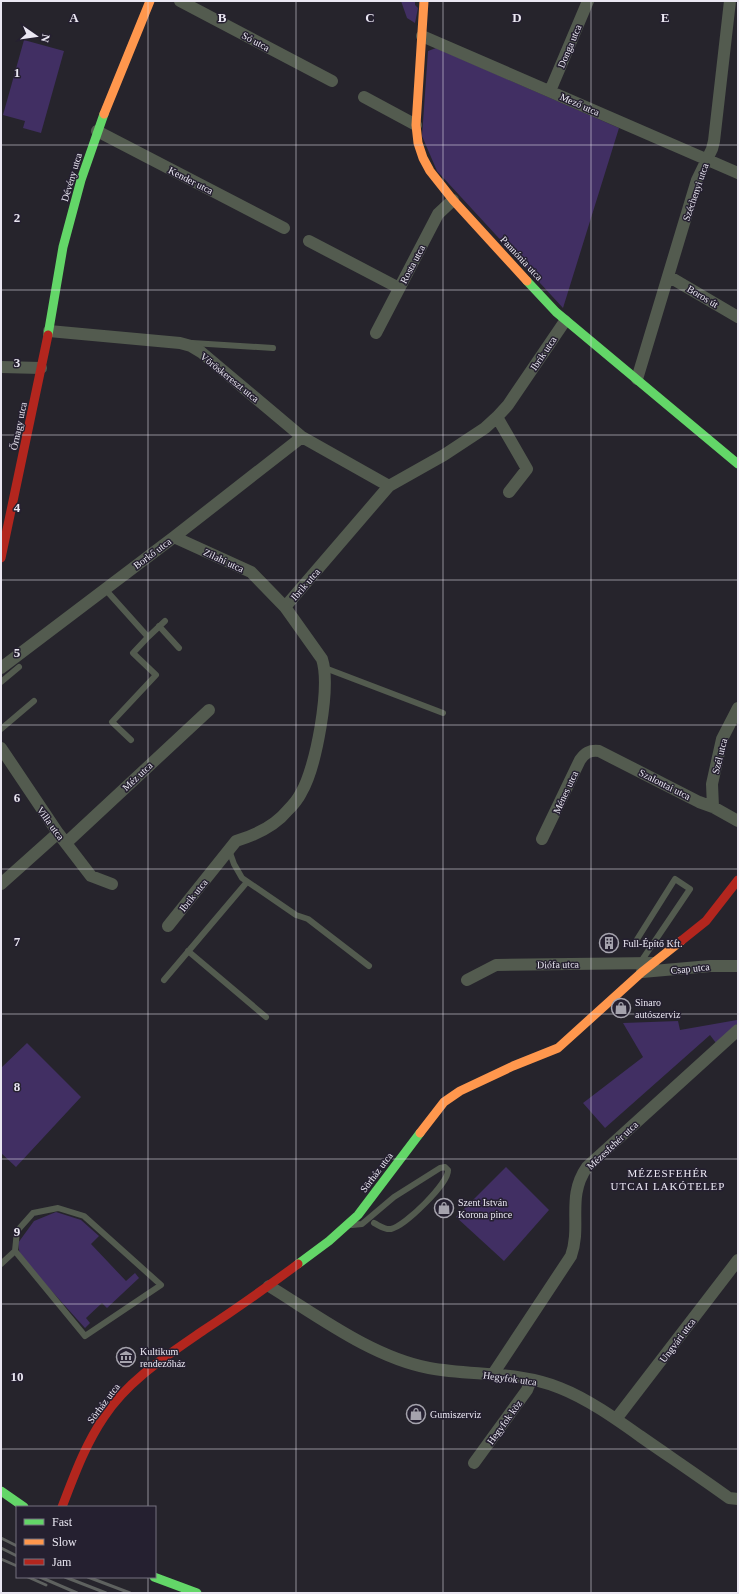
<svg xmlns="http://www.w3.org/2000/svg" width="739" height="1594" viewBox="0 0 739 1594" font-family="'Times New Roman',serif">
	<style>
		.green { fill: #412f63 }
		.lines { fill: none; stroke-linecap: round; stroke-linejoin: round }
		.lane { stroke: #535b4f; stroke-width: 6 }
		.street { stroke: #535b4f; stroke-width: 12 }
		.fast { stroke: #63d668; stroke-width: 9 }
		.slow { stroke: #ff974d; stroke-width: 9 }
		.jam { stroke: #b3261e; stroke-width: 9 }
		.rail { stroke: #5e615f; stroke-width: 3 }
		.grid { fill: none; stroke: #eae7f2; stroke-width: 1; stroke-opacity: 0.55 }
		.labels { text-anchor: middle; stroke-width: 3; stroke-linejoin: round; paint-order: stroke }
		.street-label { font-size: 10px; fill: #eae7f2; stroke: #252030 }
		.poi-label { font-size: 10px; fill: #eae7f2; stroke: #252030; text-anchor: start }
		.neighbourhood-label { font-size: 11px; letter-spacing: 1px; fill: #eae7f2; stroke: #252030 }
		.grid-label { font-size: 13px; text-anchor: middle; font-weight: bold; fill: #eae7f2; stroke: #252030; stroke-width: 3; stroke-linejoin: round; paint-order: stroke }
	</style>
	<rect width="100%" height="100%" fill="#26242c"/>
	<path class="green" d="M 401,1 L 415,1 L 415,5 L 418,8 L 415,23 L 407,18 Z
		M 24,40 L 64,51 L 41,133 L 23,128 L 25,121 L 3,115 Z
		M 436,48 L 619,128 L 563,308 L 437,171 L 422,136 L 428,51 Z
		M 737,1020 L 737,1024 L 716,1043 L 710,1035 L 605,1128 L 583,1103 L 643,1057 L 623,1023 L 678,1021 L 680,1030 Z
		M 27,1043 L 81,1097 L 16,1167 L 1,1153 L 1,1068 Z
		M 506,1167 L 549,1210 L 504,1261 L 456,1217 Z
		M 56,1212 L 81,1220 L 99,1236 L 91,1244 L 126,1281 L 135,1273 L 139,1278 L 107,1308 L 102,1303 L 86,1318 L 90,1323 L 85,1328 L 20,1256 L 18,1243 L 34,1221 Z"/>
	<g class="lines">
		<path class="lane" d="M 192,343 L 273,348
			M 105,589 L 148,637 L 165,621
			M 159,626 L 179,648
			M 325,668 L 443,713
			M 1,682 L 19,667
			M 1,729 L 34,701
			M 131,740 L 112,722 L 156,675 L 133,653 L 148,637
			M 229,850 L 234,864 L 242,878 L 296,915 L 308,919 L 369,966
			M 636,941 L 675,879 L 690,889 L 640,963
			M 188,951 L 266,1017
			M 164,980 L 247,882
			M 352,1225 L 362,1224 L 394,1197 L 440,1168 L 445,1167 L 448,1170 C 449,1183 405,1226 391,1229 C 385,1230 380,1226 374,1223
			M 1,1264 L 15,1251 L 17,1231 L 33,1213 L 58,1208 L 84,1216 L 161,1285 L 85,1336 L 15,1251"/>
		<path class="street" d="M 180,1 L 332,81
			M 422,36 L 738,173
			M 550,91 L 588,1
			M 364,97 L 416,125
			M 97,131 L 284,228
			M 309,241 L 399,288
			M 668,276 L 738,317
			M 49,331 L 180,343 L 191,346 L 201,352 L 302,437 L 389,486
			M 376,333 L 438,214 L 453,200
			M 1,367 L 41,368
			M 637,379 L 697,180 L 712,149 L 714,141 L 730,1
			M 497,417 L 527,469 L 509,492
			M 285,607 L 389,486 L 444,455 L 485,428 L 497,417 L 508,405 L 565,321
			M 1,668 L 174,537 L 302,437
			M 1,748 L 58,833 L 91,876 L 112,884
			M 713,807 L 712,784 L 722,739 L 738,708
			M 542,839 L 580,760 C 585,753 589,750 599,751 L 699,802 L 713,807 L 738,821
			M 66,843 L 209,710
			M 1,884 L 58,833
			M 168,926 L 236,841 C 256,835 275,826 288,810 C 293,805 298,799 301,793 C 316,768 331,687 322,659 L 285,607 L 251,572 L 174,537
			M 642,972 L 710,966 L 738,966
			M 467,980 L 496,965 L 653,963
			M 269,1286 C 318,1316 372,1357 429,1368 C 472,1376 519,1371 560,1388 C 588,1399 616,1419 640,1436 C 670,1457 700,1477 729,1498 L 738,1499
			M 493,1374 L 571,1256 C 582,1225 566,1197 587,1167 L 738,1030
			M 616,1419 L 738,1260
			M 474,1463 L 527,1390 L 531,1380"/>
		<path class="fast" d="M 527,281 L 556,312 L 738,464
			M 48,335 L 63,247 L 81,180 L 104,114
			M 298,1264 L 329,1241 L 358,1215 L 420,1133
			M 1,1491 L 24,1507
			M 154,1577 L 197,1593"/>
		<path class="slow" d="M 424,1 L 416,125 L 418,143 L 423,158 L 430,171 L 453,200 L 527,281
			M 104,114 L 150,1
			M 420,1133 L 444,1102 L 460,1091 L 513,1066 L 558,1048 L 642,972 L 681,941"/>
		<path class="jam" d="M 1,558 L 48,335
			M 681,941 L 706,921 L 738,880
			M 62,1507 C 74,1476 85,1445 104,1417 C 128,1380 168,1355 204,1330 C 236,1309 267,1287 298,1264"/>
		<path class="rail" d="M 1,1538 L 17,1546
			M 1,1548 L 17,1556
			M 1,1559 L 17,1566
			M 28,1577 L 46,1585
			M 40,1577 L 77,1593
			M 65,1577 L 106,1593
			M 88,1577 L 130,1593"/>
	</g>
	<path class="grid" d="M 148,1 L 148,1507M 296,1 L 296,1593M 443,1 L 443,1593M 591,1 L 591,1593M 1,145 L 738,145M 1,290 L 738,290M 1,435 L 738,435M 1,580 L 738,580M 1,725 L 738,725M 1,869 L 738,869M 1,1014 L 738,1014M 1,1159 L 738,1159M 1,1304 L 738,1304M 1,1449 L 738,1449M 148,1577 L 148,1593"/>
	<defs>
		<symbol id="building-ring" viewBox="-11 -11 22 22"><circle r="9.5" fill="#252030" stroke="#a5a3ad" stroke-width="1.5"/><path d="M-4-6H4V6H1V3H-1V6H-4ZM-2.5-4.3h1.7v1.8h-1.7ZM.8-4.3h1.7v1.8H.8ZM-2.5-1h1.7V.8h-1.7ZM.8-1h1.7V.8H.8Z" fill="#a5a3ad"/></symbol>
		<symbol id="shop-ring" viewBox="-11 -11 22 22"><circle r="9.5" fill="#252030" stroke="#a5a3ad" stroke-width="1.5"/><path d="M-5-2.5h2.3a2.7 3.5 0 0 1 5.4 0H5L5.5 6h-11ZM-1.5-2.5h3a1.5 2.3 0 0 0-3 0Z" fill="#a5a3ad"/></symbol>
		<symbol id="museum-ring" viewBox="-11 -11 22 22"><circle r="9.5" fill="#252030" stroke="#a5a3ad" stroke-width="1.5"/><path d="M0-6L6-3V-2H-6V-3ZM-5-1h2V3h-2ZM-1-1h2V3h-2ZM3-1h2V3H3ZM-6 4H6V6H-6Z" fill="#a5a3ad"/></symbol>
	</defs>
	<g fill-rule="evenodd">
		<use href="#building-ring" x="598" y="932" width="22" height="22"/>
		<use href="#shop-ring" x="610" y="997" width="22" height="22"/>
		<use href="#shop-ring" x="433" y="1197" width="22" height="22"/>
		<use href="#museum-ring" x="115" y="1346" width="22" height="22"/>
		<use href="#shop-ring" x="405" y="1403" width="22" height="22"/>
	</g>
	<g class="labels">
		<g class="street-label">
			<text transform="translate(256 41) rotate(28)" y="4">Só utca</text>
			<text transform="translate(569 46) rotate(-67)" y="4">Donga utca</text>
			<text transform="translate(580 104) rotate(24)" y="4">Mező utca</text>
			<text transform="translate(71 177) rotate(-73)" y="4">Dévény utca</text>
			<text transform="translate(191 180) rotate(27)" y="4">Kender utca</text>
			<text transform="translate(695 192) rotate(-71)" y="4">Széchenyi utca</text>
			<text transform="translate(522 258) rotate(47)" y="4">Pannónia utca</text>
			<text transform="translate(412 264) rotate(-62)" y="4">Rosta utca</text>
			<text transform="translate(703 296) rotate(31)" y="4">Boros út</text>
			<text transform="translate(543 353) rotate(-56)" y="4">Ibrik utca</text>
			<text transform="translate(230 377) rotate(39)" y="4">Vöröskereszt utca</text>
			<text transform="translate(18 426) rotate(-78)" y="4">Őrnagy utca</text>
			<text transform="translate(152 553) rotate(-37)" y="4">Borkő utca</text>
			<text transform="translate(224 560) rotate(25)" y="4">Zilahi utca</text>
			<text transform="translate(305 584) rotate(-49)" y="4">Ibrik utca</text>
			<text transform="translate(719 756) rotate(-76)" y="4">Szél utca</text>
			<text transform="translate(137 776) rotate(-43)" y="4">Méz utca</text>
			<text transform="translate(665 784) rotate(27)" y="4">Szalontai utca</text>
			<text transform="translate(565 792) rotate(-65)" y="4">Ménes utca</text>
			<text transform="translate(51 823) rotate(54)" y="4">Villa utca</text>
			<text transform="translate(193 895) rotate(-51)" y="4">Ibrik utca</text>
			<text transform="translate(558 964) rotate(-1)" y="4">Diófa utca</text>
			<text transform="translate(690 968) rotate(-6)" y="4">Csap utca</text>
			<text transform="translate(612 1145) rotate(-43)" y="4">Mézesfehér utca</text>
			<text transform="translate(376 1172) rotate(-53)" y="4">Sörház utca</text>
			<text transform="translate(677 1340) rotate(-53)" y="4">Ungvári utca</text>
			<text transform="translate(510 1378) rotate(8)" y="4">Hegyfok utca</text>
			<text transform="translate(103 1403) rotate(-53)" y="4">Sörház utca</text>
			<text transform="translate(504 1422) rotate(-54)" y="4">Hegyfok köz</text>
		</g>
		<g class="poi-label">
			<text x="623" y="947">Full-Építő Kft.</text>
			<text x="635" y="1006">Sinaro<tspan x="635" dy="12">autószerviz</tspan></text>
			<text x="458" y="1206">Szent István<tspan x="458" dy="12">Korona pince</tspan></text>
			<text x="140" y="1355">Kultikum<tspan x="140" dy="12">rendezőház</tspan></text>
			<text x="430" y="1418">Gumiszerviz</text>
		</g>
		<g class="neighbourhood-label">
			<text x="668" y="1177">MÉZESFEHÉR<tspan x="668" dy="13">UTCAI LAKÓTELEP</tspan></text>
		</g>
	</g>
	<g class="grid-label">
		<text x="74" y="22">A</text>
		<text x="222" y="22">B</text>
		<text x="370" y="22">C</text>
		<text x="517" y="22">D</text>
		<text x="665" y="22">E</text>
		<text x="17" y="77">1</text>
		<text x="17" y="222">2</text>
		<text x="17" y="367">3</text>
		<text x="17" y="512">4</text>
		<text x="17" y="657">5</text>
		<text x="17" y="802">6</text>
		<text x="17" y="946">7</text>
		<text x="17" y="1091">8</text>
		<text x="17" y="1236">9</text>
		<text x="17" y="1381">10</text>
	</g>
	<rect width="739" height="1594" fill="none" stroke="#eae7f2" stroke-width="4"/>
	<rect x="16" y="1506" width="140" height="72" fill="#252030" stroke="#74707e"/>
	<rect x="24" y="1519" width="20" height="6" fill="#63d668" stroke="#74707e"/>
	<text x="52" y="1526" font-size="12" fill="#eae7f2">Fast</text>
	<rect x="24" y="1539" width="20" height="6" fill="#ff974d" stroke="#74707e"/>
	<text x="52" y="1546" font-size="12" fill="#eae7f2">Slow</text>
	<rect x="24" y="1559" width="20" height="6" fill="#b3261e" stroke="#74707e"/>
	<text x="52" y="1566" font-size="12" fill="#eae7f2">Jam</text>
	<g transform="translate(36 36) rotate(103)" stroke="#252030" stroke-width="3" paint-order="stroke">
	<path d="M0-3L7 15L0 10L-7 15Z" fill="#eae7f2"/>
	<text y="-6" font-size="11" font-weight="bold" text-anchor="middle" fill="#eae7f2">N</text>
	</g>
</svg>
